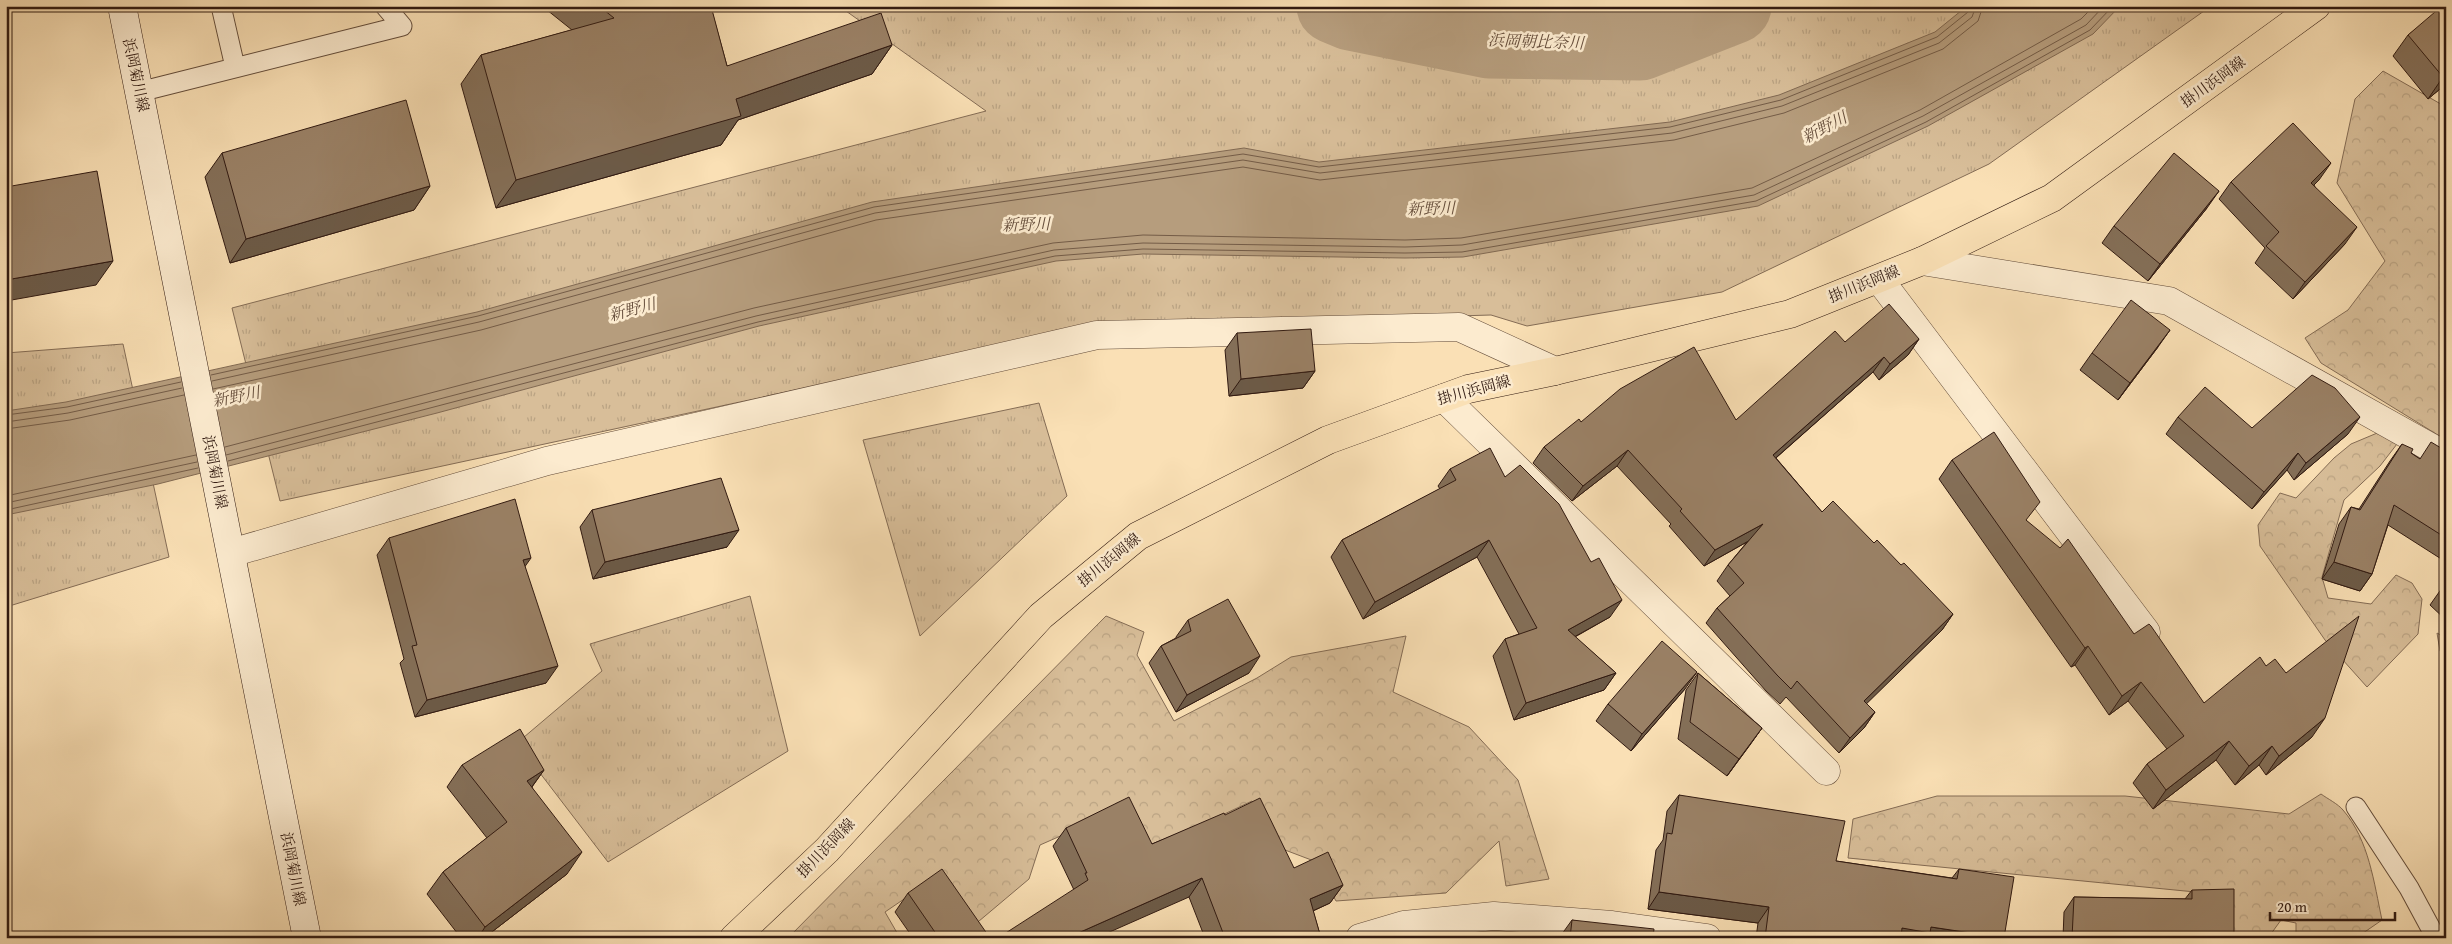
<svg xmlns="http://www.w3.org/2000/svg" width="2452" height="944" viewBox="0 0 2452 944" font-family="'Gentium Book Plus','Noto Serif JP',serif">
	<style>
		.grass { fill: url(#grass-tufts); stroke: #846c55 }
		.forest { fill: url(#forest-crowns); stroke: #846c55 }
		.water { fill: #b69d7d; stroke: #816952 }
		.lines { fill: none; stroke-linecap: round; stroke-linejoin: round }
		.shore { stroke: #745c47; stroke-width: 1 }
		.river { stroke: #b69d7d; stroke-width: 75 }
		.lane-casing { stroke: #634c3a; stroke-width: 21 }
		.street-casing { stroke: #634c3a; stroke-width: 29 }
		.secondary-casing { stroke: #311a11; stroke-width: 29 }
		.primary-casing { stroke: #311a11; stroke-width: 29 }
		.lane { stroke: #fcebcf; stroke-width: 19 }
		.street { stroke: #fcebcf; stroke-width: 28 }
		.secondary { stroke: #fcebcf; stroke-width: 28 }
		.primary { stroke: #fae0b5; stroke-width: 28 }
		.wall { fill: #846f58; stroke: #311a11 }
		.shaded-wall { fill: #6c5a47; stroke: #311a11 }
		.building { fill: #9a8166; stroke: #311a11 }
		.labels { text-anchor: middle; stroke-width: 5; stroke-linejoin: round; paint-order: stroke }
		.street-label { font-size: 15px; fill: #311a11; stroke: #fcebcf }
		.water-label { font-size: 16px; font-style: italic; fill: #664e3c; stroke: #fcebcf }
	</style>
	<defs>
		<pattern id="grass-tufts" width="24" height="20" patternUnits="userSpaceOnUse" patternTransform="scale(1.25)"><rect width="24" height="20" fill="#d8be99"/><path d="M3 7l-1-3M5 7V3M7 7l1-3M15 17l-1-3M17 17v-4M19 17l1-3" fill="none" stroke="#baa383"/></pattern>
		<pattern id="forest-crowns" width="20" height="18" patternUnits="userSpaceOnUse" patternTransform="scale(1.25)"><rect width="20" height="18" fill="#d8be99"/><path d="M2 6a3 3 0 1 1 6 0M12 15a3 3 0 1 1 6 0" fill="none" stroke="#baa383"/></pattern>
	</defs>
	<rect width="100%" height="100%" fill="#fae0b5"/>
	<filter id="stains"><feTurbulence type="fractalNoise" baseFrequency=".004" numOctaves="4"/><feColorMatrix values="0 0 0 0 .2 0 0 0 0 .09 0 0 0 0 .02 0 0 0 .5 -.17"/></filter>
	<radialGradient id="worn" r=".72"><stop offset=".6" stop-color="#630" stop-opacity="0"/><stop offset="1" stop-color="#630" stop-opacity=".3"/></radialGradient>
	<path class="grass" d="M 839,6 L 2211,6 L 1989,164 L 1722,292 L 1527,326 L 1491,315 L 1285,321 L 1037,338 L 280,501 L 232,308 L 986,111 Z
		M 123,344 L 169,557 L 6,607 L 6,353 Z
		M 1039,403 L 1067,496 L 920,636 L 863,440 Z
		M 750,596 L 788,751 L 608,862 L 517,743 L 602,671 L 590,644 Z
		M 2437,633 L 2446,638 L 2446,658 L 2440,651 Z"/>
	<path class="forest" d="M 2383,71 L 2446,107 L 2446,440 L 2321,363 L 2305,338 L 2348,310 L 2385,261 L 2337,183 L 2355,99 Z
		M 2382,431 L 2397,444 L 2380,466 L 2344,500 L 2322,577 L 2328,598 L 2371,604 L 2396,575 L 2412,583 L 2422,599 L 2418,634 L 2367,687 L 2325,640 L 2260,546 L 2258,525 L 2280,493 L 2296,498 L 2334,458 L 2351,444 Z
		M 1106,616 L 1144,632 L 1137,655 L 1174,721 L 1257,678 L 1291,657 L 1406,636 L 1393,692 L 1469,727 L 1518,780 L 1549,879 L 1506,886 L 1499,841 L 1446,893 L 1336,901 L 1314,861 L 1285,850 L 1252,801 L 1150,849 L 1124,808 L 1040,845 L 1029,879 L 966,932 L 932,880 L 885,912 L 900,938 L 788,938 Z
		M 2321,794 C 2328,799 2338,804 2343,810 C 2369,840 2374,883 2382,920 L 2356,938 L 2296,938 L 2296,923 L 2281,920 L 2268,938 L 2228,938 L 2226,895 L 1848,858 L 1853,819 L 1937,796 L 2125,796 L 2289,814 Z"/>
	<path class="water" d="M 1332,6 L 1511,6 L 1519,9 L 1529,6 L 1733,6 L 1597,43 L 1464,30 Z
		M 1967,6 L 2120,6 L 2093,34 L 1928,126 L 1758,206 L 1463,257 L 1405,258 L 1143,254 L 1056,261 L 759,326 L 437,413 L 158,484 L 6,515 L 6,411 L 66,402 L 477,312 L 872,202 L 1244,148 L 1319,162 L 1670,122 L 1779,95 L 1935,32 Z"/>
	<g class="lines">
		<path class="shore" d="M 1361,6 L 1465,25 L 1597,38 L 1714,6
			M 1397,6 L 1466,18 L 1511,23 L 1513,20 L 1507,13 L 1506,6
			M 1440,6 L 1496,14 L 1498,12 L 1498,6
			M 1533,6 L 1531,15 L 1523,21 L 1524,24 L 1596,31 L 1690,6
			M 1541,6 L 1539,16 L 1541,18 L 1596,24 L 1661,6
			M 211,375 L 478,316 L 874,207 L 1243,154 L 1319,167 L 1670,127 L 1781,100 L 1937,37 L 1968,12 L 1970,6
			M 212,381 L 479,322 L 875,213 L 1243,160 L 1320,173 L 1672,133 L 1782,106 L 1939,43 L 1972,17 L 1976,6
			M 213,389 L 481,330 L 876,220 L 1243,167 L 1320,180 L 1674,140 L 1784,113 L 1943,49 L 1978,21 L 1983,6
			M 6,415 L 67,407 L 181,382
			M 6,422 L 68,413 L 182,388
			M 6,429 L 70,420 L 184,395
			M 225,447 L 754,308 L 1053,243 L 1143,235 L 1405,240 L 1461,238 L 1752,188 L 1920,110 L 2081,19 L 2094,6
			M 226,455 L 756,316 L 1054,250 L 1143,243 L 1405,247 L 1462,245 L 1754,195 L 1923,116 L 2086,25 L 2104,6
			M 228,461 L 758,322 L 1055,256 L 1143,249 L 1405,253 L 1462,252 L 1756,201 L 1926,122 L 2090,30 L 2113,6
			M 6,496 L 196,455
			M 6,503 L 197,462
			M 6,510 L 198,468"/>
		<path class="river" d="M 1334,6 L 1351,13 L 1489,41 L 1640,43 L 1734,6"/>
		<defs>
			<path id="lane" d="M 221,6 L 235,67
				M 139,92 L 402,26 L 385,6
				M 2356,807 L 2409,888 L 2436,938"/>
			<path id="street" d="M 1922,261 L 2169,301 L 2446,456
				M 1879,279 L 2146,632
				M 1444,398 L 1826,771
				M 231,553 L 547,461 L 1097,335 L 1459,327 L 1555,371
				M 1360,938 L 1404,925 L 1494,916 L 1612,925 L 1707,938"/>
			<path id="secondary" d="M 122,6 L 307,938"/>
			<path id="primary" d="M 734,938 L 827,850 L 1041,616 L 1138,536 L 1328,440 L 1468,389 L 1555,371 L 1790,314 L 1922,261 L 2052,198 L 2316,6"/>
		</defs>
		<use href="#lane" class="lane-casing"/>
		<use href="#street" class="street-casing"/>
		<use href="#secondary" class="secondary-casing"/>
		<use href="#primary" class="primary-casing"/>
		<use href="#lane" class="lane"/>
		<use href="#street" class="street"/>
		<use href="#secondary" class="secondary"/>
		<use href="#primary" class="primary"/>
	</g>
	<path class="wall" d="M 542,6 L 713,6 L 711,8 L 727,66 L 892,45 L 872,74 L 738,120 L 721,145 L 496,208 L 461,84 L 481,55 L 572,30 Z
		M 2446,6 L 2446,84 L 2428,99 L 2393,56 L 2408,35 Z
		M 222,153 L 430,186 L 414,210 L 230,263 L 205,177 Z
		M 2319,180 L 2314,185 L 2345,244 L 2293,299 L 2255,263 L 2265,248 L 2219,199 L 2231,182 Z
		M 2207,208 L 2148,281 L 2102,243 L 2114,226 Z
		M 1237,333 L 1315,371 L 1303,388 L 1229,396 L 1225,350 Z
		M 1919,339 L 1908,355 L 1879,380 L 1873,372 L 1776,458 L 1822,512 L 1874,543 L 1901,565 L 1953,614 L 1942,630 L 1866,703 L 1875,712 L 1864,728 L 1839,753 L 1786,697 L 1780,704 L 1766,691 L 1706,623 L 1717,608 L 1730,596 L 1717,581 L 1728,565 L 1747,542 L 1704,566 L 1669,526 L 1671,524 L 1617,466 L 1572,501 L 1533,463 L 1544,447 L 1581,422 L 1736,420 L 1845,342 Z
		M 2158,347 L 2118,400 L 2080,370 L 2092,353 Z
		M 2178,417 L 2252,428 L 2348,434 L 2294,480 L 2287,470 L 2252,509 L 2166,434 Z
		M 2402,444 L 2411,453 L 2420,459 L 2446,451 L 2446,562 L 2388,525 L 2372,574 L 2360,591 L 2322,579 L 2339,524 L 2351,507 L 2359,509 L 2390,461 Z
		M 1952,460 L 2027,521 L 2134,634 L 2204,703 L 2312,737 L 2266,775 L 2259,765 L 2235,785 L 2216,760 L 2153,809 L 2133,783 L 2147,764 L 2167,749 L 2128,701 L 2109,715 L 2075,665 L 2071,667 L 1939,479 Z
		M 1450,469 L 1505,477 L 1610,617 L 1575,637 L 1616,673 L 1604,690 L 1514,720 L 1493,656 L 1505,639 L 1519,634 L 1477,557 L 1363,619 L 1331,557 L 1342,540 L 1440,489 L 1438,486 Z
		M 592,510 L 727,547 L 593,579 L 580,527 Z
		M 389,538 L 525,567 L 546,683 L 415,717 L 400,663 L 404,659 L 377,555 Z
		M 2446,584 L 2446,620 L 2430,605 L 2442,588 Z
		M 1188,620 L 1249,673 L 1176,712 L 1149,663 L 1161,646 L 1176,638 L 1176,637 Z
		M 1698,673 L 1762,728 L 1727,776 L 1678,739 L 1686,690 Z
		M 1685,689 L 1631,751 L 1596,721 L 1608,704 Z
		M 462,765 L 544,770 L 532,787 L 567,874 L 484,938 L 461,938 L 427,894 L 443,872 L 487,838 L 447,787 Z
		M 1679,795 L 1836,861 L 1952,878 L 1959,869 L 2004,938 L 1756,938 L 1758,923 L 1648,909 L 1656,850 L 1663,840 L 1667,811 Z
		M 1225,815 L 1294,868 L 1343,885 L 1330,903 L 1313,911 L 1321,938 L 1205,938 L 1189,897 L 1074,890 L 1053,846 L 1066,828 L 1152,844 Z
		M 2192,890 L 2234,938 L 2063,938 L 2064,912 L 2074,897 L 2185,899 Z
		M 908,893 L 990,938 L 913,938 L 895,912 Z
		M 1572,920 L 1653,938 L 1559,938 Z"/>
	<path class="shaded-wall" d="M 892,45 L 872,74 L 738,120 L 721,145 L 496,208 L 516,180 L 736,99 Z
		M 2446,75 L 2446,84 L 2428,99 L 2443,77 Z
		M 2331,163 L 2319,180 L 2299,200 L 2311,183 Z
		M 430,186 L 414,210 L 230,263 L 246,239 Z
		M 2219,191 L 2207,208 L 2148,281 L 2160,264 Z
		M 2357,227 L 2345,244 L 2293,299 L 2305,282 Z
		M 113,261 L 96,285 L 6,301 L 6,280 Z
		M 2170,330 L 2158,347 L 2118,400 L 2130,383 Z
		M 1919,339 L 1908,355 L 1879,380 L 1890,364 Z
		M 1884,357 L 1873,372 L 1762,470 L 1773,455 Z
		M 1315,371 L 1303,388 L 1229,396 L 1241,379 Z
		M 2360,417 L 2348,434 L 2294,480 L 2306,463 Z
		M 1628,450 L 1617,466 L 1572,501 L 1583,486 Z
		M 2298,453 L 2287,470 L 2252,509 L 2264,492 Z
		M 1763,524 L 1752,539 L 1704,566 L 1715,550 Z
		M 739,530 L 727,547 L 593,579 L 605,562 Z
		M 1489,540 L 1477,557 L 1363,619 L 1375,602 Z
		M 531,558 L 519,575 L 523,560 Z
		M 2334,562 L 2372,574 L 2360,591 L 2322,579 Z
		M 1622,600 L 1610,617 L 1556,647 L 1568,630 Z
		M 1953,614 L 1942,630 L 1853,717 L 1864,701 Z
		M 2088,646 L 2075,665 L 2071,667 L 2085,648 Z
		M 1260,656 L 1249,673 L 1176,712 L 1187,695 Z
		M 558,666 L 546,683 L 415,717 L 427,700 Z
		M 1697,672 L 1685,689 L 1631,751 L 1642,734 Z
		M 1616,673 L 1604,690 L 1514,720 L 1526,703 Z
		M 2141,682 L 2128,701 L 2109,715 L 2122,696 Z
		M 1875,712 L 1864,728 L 1839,753 L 1850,738 Z
		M 2325,718 L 2312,737 L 2266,775 L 2279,756 Z
		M 1762,728 L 1750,745 L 1727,776 L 1739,759 Z
		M 2229,741 L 2216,760 L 2153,809 L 2166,790 Z
		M 2272,746 L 2259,765 L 2235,785 L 2249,766 Z
		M 544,770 L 528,792 L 527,781 Z
		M 582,852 L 567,874 L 484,938 L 478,938 L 485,927 Z
		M 1202,878 L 1189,897 L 1096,938 L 1067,938 Z
		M 1343,885 L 1330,903 L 1297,918 L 1310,899 Z
		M 1659,892 L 1769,907 L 1758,923 L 1648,909 Z
		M 1931,927 L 2004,938 L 1895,938 L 1902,928 Z"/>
	<path class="building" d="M 599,6 L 711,6 L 727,66 L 881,13 L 892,45 L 736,99 L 741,116 L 516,180 L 481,55 L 614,18 Z
		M 2442,6 L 2446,6 L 2446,75 L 2443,77 L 2408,35 Z
		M 406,100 L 430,186 L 246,239 L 222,153 Z
		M 2293,123 L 2331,163 L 2311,183 L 2357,227 L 2305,282 L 2266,246 L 2279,232 L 2231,182 Z
		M 2174,153 L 2219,191 L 2160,264 L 2114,226 Z
		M 97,171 L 113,261 L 6,280 L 6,187 Z
		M 2131,300 L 2170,330 L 2130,383 L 2092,353 Z
		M 1889,304 L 1919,339 L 1890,364 L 1884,357 L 1773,455 L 1822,512 L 1833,501 L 1874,543 L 1877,540 L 1901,565 L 1904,563 L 1953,614 L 1864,701 L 1875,712 L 1850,738 L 1797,681 L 1791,689 L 1777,675 L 1717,608 L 1744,583 L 1728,565 L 1763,524 L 1715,550 L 1680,511 L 1682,509 L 1628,450 L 1583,486 L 1544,447 L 1579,419 L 1581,422 L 1620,389 L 1694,347 L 1736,420 L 1835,331 L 1845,342 Z
		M 1311,329 L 1315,371 L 1241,379 L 1237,333 Z
		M 2312,375 L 2335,388 L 2360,417 L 2306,463 L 2298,453 L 2264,492 L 2178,417 L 2205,387 L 2252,428 Z
		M 1994,432 L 2040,502 L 2026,520 L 2060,548 L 2068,539 L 2134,634 L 2149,624 L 2151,626 L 2204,703 L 2260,657 L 2266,666 L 2275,659 L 2286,673 L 2359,616 L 2325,718 L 2279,756 L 2272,746 L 2249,766 L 2229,741 L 2166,790 L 2147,764 L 2184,736 L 2141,682 L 2122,696 L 2088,646 L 2085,648 L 1952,460 Z
		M 2431,442 L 2446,451 L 2446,538 L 2394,505 L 2372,574 L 2334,562 L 2351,507 L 2360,510 L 2402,444 L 2413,449 L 2411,453 L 2420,459 Z
		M 1490,448 L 1505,477 L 1520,465 L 1559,504 L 1591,562 L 1599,558 L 1622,600 L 1568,630 L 1616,673 L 1526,703 L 1505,639 L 1537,628 L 1489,540 L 1375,602 L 1342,540 L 1456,480 L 1450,469 Z
		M 721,478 L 739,530 L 605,562 L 592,510 Z
		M 515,499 L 531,558 L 523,560 L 558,666 L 427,700 L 412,646 L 417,645 L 389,538 Z
		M 2446,584 L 2446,591 L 2442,588 Z
		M 1228,599 L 1260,656 L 1187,695 L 1161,646 L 1191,631 L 1188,620 Z
		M 1662,641 L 1697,672 L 1642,734 L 1608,704 Z
		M 1698,673 L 1762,728 L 1739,759 L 1690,722 Z
		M 520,729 L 544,770 L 527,781 L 582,852 L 485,927 L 443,872 L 507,822 L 462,765 Z
		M 1679,795 L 1845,821 L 1836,861 L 1957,879 L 1959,869 L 2014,877 L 2004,938 L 1931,927 L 1930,933 L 1902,928 L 1901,938 L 1765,938 L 1769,907 L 1659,892 L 1667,833 L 1672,834 Z
		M 1129,797 L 1152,844 L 1224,813 L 1225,815 L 1260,798 L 1294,868 L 1328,852 L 1343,885 L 1310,899 L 1321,938 L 1225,938 L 1202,878 L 1067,938 L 998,938 L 1088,880 L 1085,873 L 1087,873 L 1066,828 Z
		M 942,869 L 990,938 L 939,938 L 908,893 Z
		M 2234,889 L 2234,938 L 2072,938 L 2074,897 L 2192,899 L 2192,890 Z
		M 1572,920 L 1654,929 L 1653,938 L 1570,938 Z"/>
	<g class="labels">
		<g class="street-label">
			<text transform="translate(136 75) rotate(78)" y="5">浜岡菊川線</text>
			<text transform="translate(2213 82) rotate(-36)" y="5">掛川浜岡線</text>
			<text transform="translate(1864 284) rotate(-22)" y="5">掛川浜岡線</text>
			<text transform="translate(1474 390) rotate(-15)" y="5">掛川浜岡線</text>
			<text transform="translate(215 472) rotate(79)" y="5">浜岡菊川線</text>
			<text transform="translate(1109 560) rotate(-39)" y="5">掛川浜岡線</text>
			<text transform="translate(826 848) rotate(-46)" y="5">掛川浜岡線</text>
			<text transform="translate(293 869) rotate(79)" y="5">浜岡菊川線</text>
		</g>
		<g class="water-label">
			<text transform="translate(1536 41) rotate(2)" y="6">浜岡朝比奈川</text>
			<text transform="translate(1824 127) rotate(-28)" y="6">新野川</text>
			<text transform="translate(1431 208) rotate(-2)" y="6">新野川</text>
			<text transform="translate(1026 224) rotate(-2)" y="6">新野川</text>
			<text transform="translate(632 309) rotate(-15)" y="6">新野川</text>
			<text transform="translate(236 396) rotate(-11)" y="6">新野川</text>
		</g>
	</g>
	<rect width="2452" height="944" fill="none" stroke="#fae0b5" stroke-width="25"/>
	<rect x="8" y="8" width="2437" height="929" fill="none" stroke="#311a11" stroke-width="2.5"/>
	<rect x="12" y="12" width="2427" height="919" fill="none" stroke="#311a11"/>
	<path d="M2270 912v8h125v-8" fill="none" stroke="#311a11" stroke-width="2.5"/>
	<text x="2277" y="912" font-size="15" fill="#311a11" stroke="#fcebcf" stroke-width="4" paint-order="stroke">20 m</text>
	<rect width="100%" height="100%" filter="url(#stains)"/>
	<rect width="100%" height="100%" fill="url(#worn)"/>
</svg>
